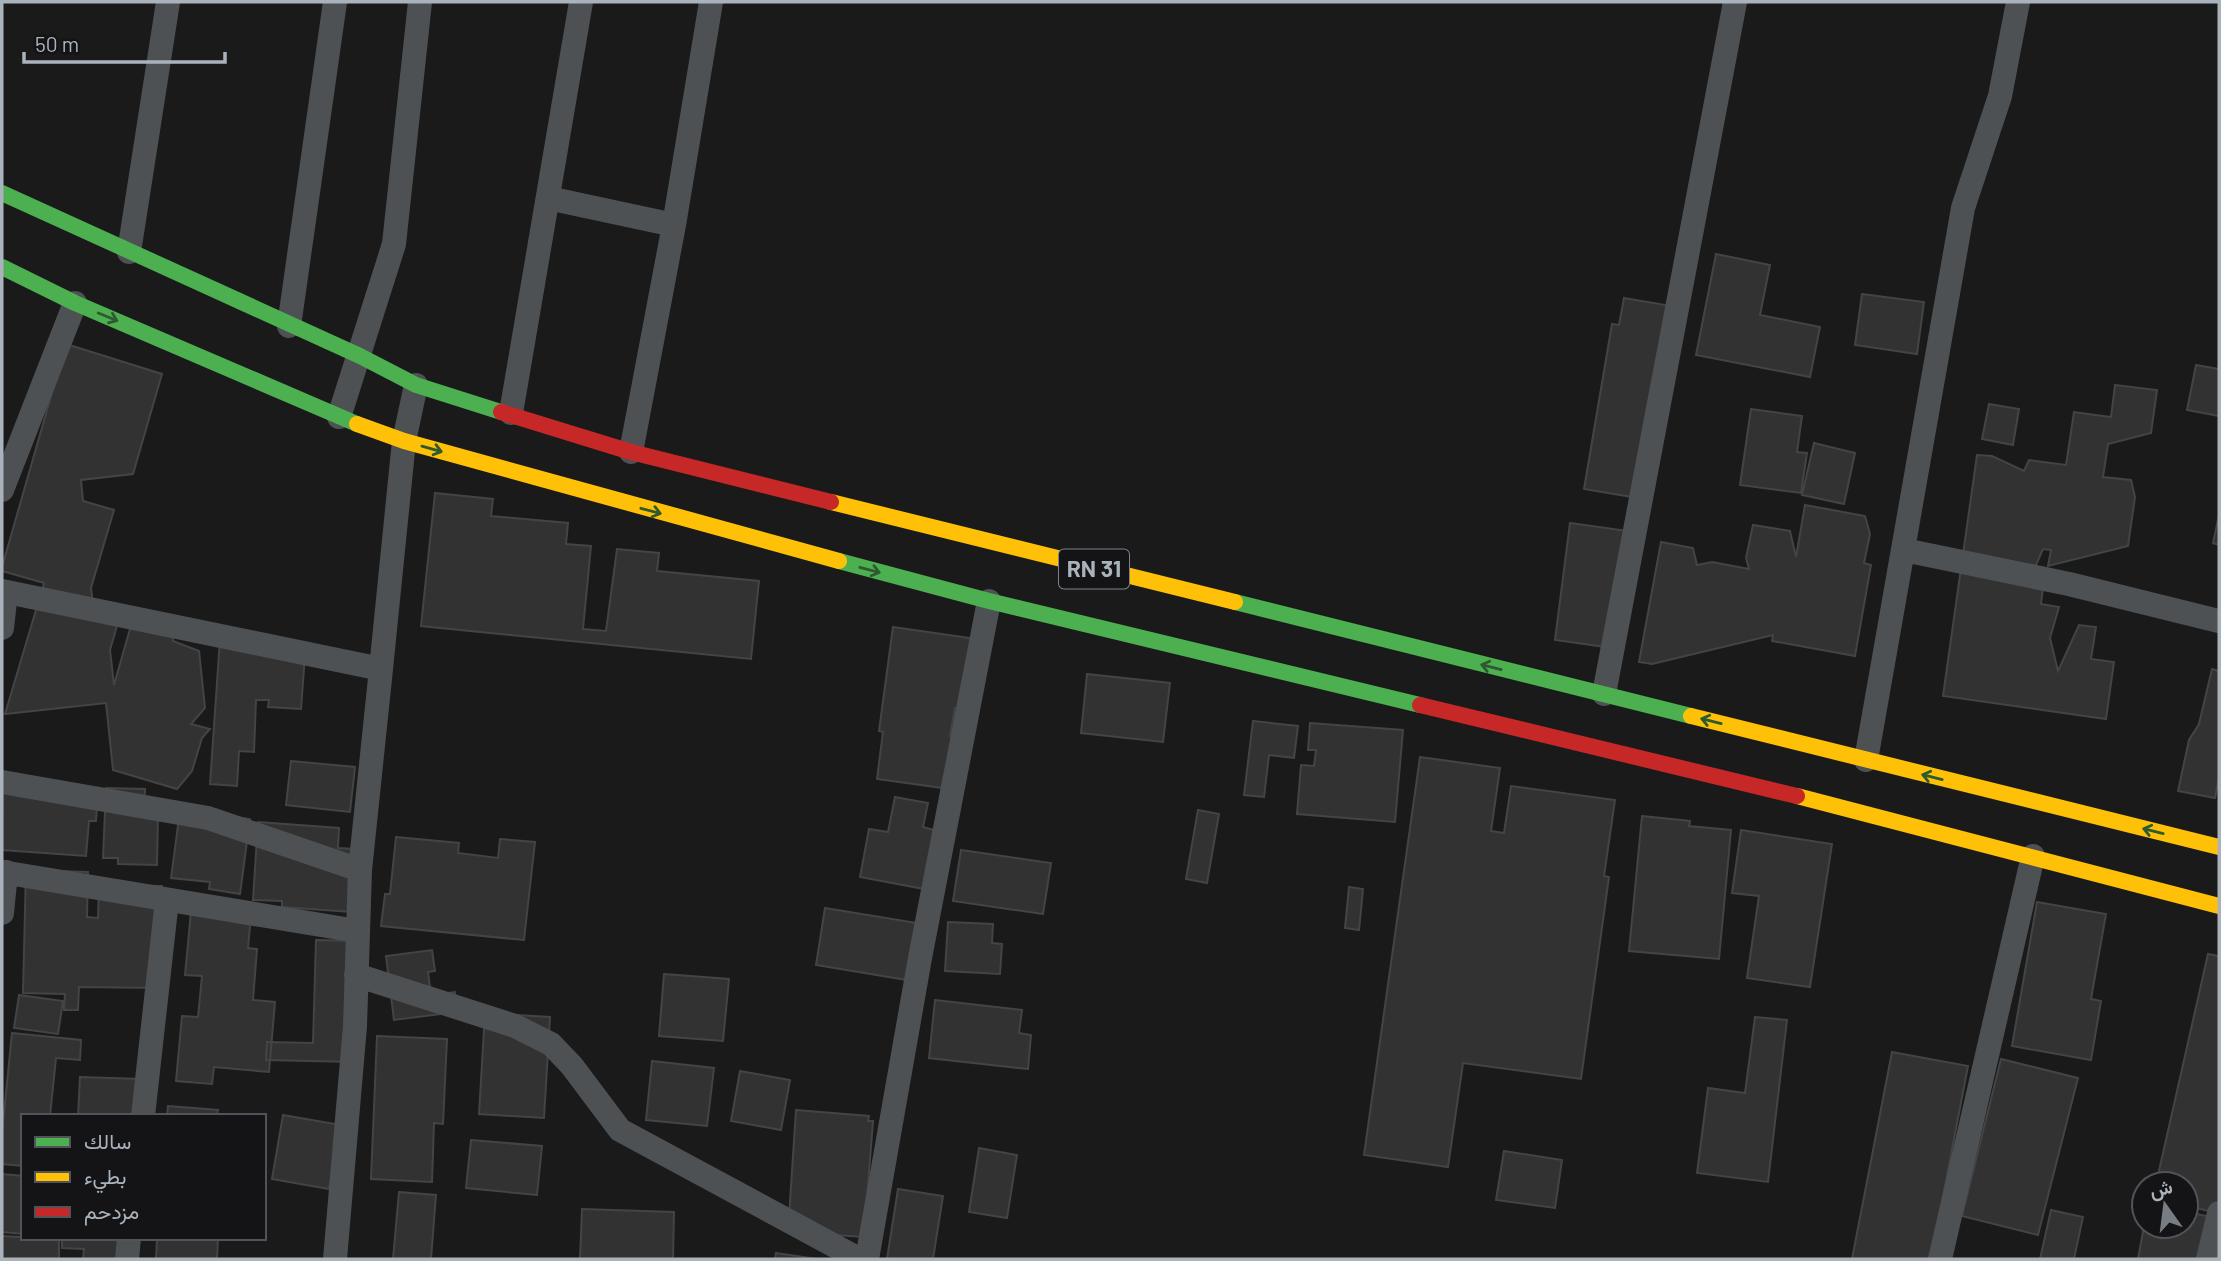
<svg xmlns="http://www.w3.org/2000/svg" width="2221" height="1261" viewBox="0 0 2221 1261" font-family="Barlow,Vazirmatn,sans-serif">
	<style>
		.building { fill: #323232; stroke: #424446; stroke-width: 2 }
		.lines { fill: none; stroke-linecap: round; stroke-linejoin: round }
		.street { stroke: #4e5153; stroke-width: 24 }
		.fast { stroke: #4caf50; stroke-width: 16 }
		.slow { stroke: #ffc107; stroke-width: 16 }
		.jam { stroke: #c62828; stroke-width: 16 }
		.oneway { stroke: #2d5a30 }
		.labels { text-anchor: middle; stroke-width: 5; stroke-linejoin: round; paint-order: stroke }
		.shield { fill: #141416; stroke: #7d838a; stroke-width: 2 }
		.shield-label { font-size: 23px; font-weight: bold; fill: #aab3bc }
	</style>
	<rect width="100%" height="100%" fill="#1a1a1a"/>
	<path class="building" d="M 1716,254 L 1770,265 L 1760,315 L 1820,327 L 1810,377 L 1696,355 Z
		M 1862,294 L 1924,302 L 1917,354 L 1855,345 Z
		M 1624,298 L 1677,307 L 1644,499 L 1584,489 L 1612,324 L 1619,325 Z
		M 66,344 L 162,374 L 133,474 L 81,480 L 83,501 L 114,510 L 91,588 L 94,612 L 119,619 L 110,650 L 114,685 L 130,629 L 171,625 L 173,641 L 199,651 L 205,708 L 191,724 L 210,729 L 202,738 L 192,771 L 177,789 L 113,770 L 106,703 L 5,714 L 44,583 L 2,571 L 2,567 Z
		M 2196,365 L 2219,369 L 2219,416 L 2187,410 Z
		M 2115,385 L 2157,390 L 2151,433 L 2108,444 L 2103,477 L 2131,480 L 2135,497 L 2128,546 L 2048,566 L 2051,550 L 2043,549 L 2032,574 L 2044,580 L 2041,604 L 2059,607 L 2050,638 L 2058,671 L 2079,625 L 2096,627 L 2091,659 L 2114,662 L 2106,719 L 1943,696 L 1977,455 L 1992,456 L 2024,471 L 2029,460 L 2066,465 L 2074,412 L 2111,417 Z
		M 1989,404 L 2019,409 L 2013,445 L 1982,439 Z
		M 1751,409 L 1802,416 L 1797,452 L 1807,453 L 1801,493 L 1740,485 Z
		M 1814,443 L 1855,453 L 1844,504 L 1802,495 Z
		M 435,493 L 493,499 L 491,516 L 568,523 L 566,544 L 591,546 L 583,629 L 606,631 L 617,549 L 659,553 L 657,571 L 759,581 L 751,659 L 421,626 Z
		M 1805,505 L 1865,516 L 1870,534 L 1864,563 L 1871,565 L 1855,656 L 1772,641 L 1773,635 L 1652,664 L 1639,662 L 1661,542 L 1693,548 L 1697,565 L 1712,562 L 1749,569 L 1746,558 L 1753,525 L 1790,531 L 1796,557 Z
		M 2219,515 L 2219,545 L 2213,543 Z
		M 1570,523 L 1628,531 L 1613,648 L 1555,640 Z
		M 893,627 L 977,639 L 967,710 L 955,708 L 950,736 L 957,737 L 950,789 L 877,779 L 883,732 L 879,731 Z
		M 220,639 L 305,655 L 301,709 L 268,707 L 269,700 L 256,700 L 254,752 L 239,751 L 237,786 L 210,784 Z
		M 2212,669 L 2219,671 L 2219,777 L 2215,798 L 2178,791 L 2189,740 L 2199,724 Z
		M 1087,674 L 1170,683 L 1163,742 L 1081,733 Z
		M 1253,721 L 1298,726 L 1294,758 L 1269,755 L 1264,797 L 1244,795 Z
		M 1310,723 L 1403,730 L 1395,822 L 1297,814 L 1301,765 L 1314,766 L 1316,750 L 1308,750 Z
		M 1420,757 L 1500,768 L 1491,831 L 1504,833 L 1511,786 L 1615,800 L 1604,876 L 1609,877 L 1581,1079 L 1463,1063 L 1448,1167 L 1364,1155 Z
		M 291,761 L 355,767 L 350,812 L 286,805 Z
		M 3,781 L 97,806 L 96,821 L 89,821 L 86,856 L 2,850 Z
		M 106,788 L 145,789 L 144,814 L 158,814 L 157,865 L 118,864 L 118,858 L 103,858 Z
		M 895,797 L 928,803 L 923,827 L 934,830 L 924,889 L 860,877 L 869,829 L 888,832 Z
		M 181,803 L 214,814 L 250,819 L 240,894 L 209,889 L 210,882 L 171,878 Z
		M 1198,810 L 1219,814 L 1207,883 L 1186,879 Z
		M 1642,816 L 1690,821 L 1689,826 L 1731,830 L 1719,959 L 1629,951 Z
		M 258,822 L 339,828 L 338,848 L 355,849 L 351,912 L 282,907 L 282,901 L 253,900 Z
		M 1741,830 L 1832,844 L 1810,987 L 1747,978 L 1759,896 L 1732,893 Z
		M 396,837 L 459,843 L 458,853 L 498,858 L 500,839 L 535,842 L 524,940 L 381,926 L 385,894 L 390,894 Z
		M 961,850 L 1051,863 L 1043,914 L 953,901 Z
		M 26,870 L 88,872 L 87,917 L 98,918 L 99,885 L 162,886 L 159,988 L 79,987 L 78,1010 L 64,1010 L 65,994 L 23,993 Z
		M 1349,887 L 1363,889 L 1359,930 L 1345,928 Z
		M 192,901 L 252,905 L 248,948 L 257,949 L 253,1000 L 275,1002 L 269,1072 L 214,1067 L 212,1084 L 176,1081 L 182,1016 L 198,1017 L 202,976 L 185,975 Z
		M 2037,902 L 2106,914 L 2091,999 L 2101,1001 L 2091,1060 L 2012,1046 Z
		M 825,908 L 923,924 L 913,981 L 816,965 Z
		M 948,922 L 993,924 L 992,943 L 1002,944 L 1000,974 L 945,971 Z
		M 316,940 L 357,941 L 353,1062 L 266,1060 L 267,1042 L 313,1043 Z
		M 432,950 L 435,971 L 428,972 L 431,995 L 455,992 L 457,1012 L 394,1020 L 386,956 Z
		M 2208,954 L 2219,956 L 2219,1213 L 2186,1206 L 2186,1184 L 2156,1184 Z
		M 664,974 L 729,979 L 723,1041 L 659,1036 Z
		M 19,995 L 63,1001 L 58,1034 L 14,1028 Z
		M 935,1000 L 1022,1010 L 1019,1033 L 1031,1035 L 1028,1069 L 929,1058 Z
		M 485,1013 L 550,1017 L 544,1118 L 479,1114 Z
		M 1755,1017 L 1787,1020 L 1768,1182 L 1697,1173 L 1708,1088 L 1745,1093 Z
		M 12,1033 L 81,1040 L 80,1060 L 56,1058 L 50,1116 L 23,1116 L 23,1166 L 2,1164 L 2,1133 Z
		M 377,1036 L 447,1039 L 443,1124 L 434,1123 L 432,1182 L 371,1179 Z
		M 1892,1052 L 1968,1066 L 1931,1259 L 1852,1259 Z
		M 2001,1059 L 2078,1078 L 2038,1235 L 1962,1216 Z
		M 652,1061 L 714,1068 L 707,1126 L 646,1120 Z
		M 740,1071 L 790,1080 L 781,1130 L 731,1121 Z
		M 80,1077 L 142,1079 L 140,1116 L 78,1116 Z
		M 168,1106 L 218,1110 L 217,1116 L 167,1116 Z
		M 796,1110 L 869,1116 L 868,1121 L 873,1121 L 864,1237 L 788,1232 Z
		M 283,1115 L 341,1125 L 329,1189 L 272,1179 Z
		M 471,1140 L 542,1146 L 537,1195 L 466,1188 Z
		M 979,1148 L 1017,1155 L 1007,1218 L 969,1212 Z
		M 1504,1151 L 1562,1160 L 1555,1208 L 1496,1200 Z
		M 2,1174 L 23,1176 L 23,1234 L 2,1232 Z
		M 898,1189 L 943,1196 L 933,1259 L 887,1259 Z
		M 399,1192 L 436,1195 L 431,1259 L 393,1259 Z
		M 582,1209 L 674,1212 L 673,1259 L 580,1259 Z
		M 2051,1210 L 2083,1217 L 2074,1259 L 2040,1259 Z
		M 2186,1212 L 2217,1218 L 2208,1259 L 2138,1259 L 2144,1226 L 2186,1226 Z
		M 2,1236 L 59,1239 L 59,1259 L 2,1259 Z
		M 62,1238 L 125,1238 L 124,1259 L 83,1259 L 84,1249 L 62,1248 Z
		M 157,1238 L 218,1238 L 217,1259 L 156,1259 Z
		M 776,1253 L 817,1259 L 775,1259 Z"/>
	<g class="lines">
		<path class="street" d="M 548,198 L 674,225
			M 129,252 L 168,2
			M 289,326 L 335,2
			M 511,413 L 581,2
			M 339,417 L 394,244 L 420,2
			M 631,452 L 674,225 L 711,2
			M 2,490 L 75,303
			M 1904,550 L 2069,584 L 2219,621
			M 2,591 L 381,669 L 404,441 L 416,385
			M 2,628 L 6,592
			M 1604,694 L 1735,2
			M 1866,760 L 1963,208 L 2000,96 L 2018,2
			M 2,782 L 208,818 L 360,870
			M 2,872 L 357,931
			M 2,913 L 6,872
			M 356,975 L 515,1026 L 551,1044 L 572,1066 L 620,1130 L 859,1259
			M 143,1116 L 167,900
			M 127,1259 L 129,1238
			M 335,1259 L 355,1026 L 360,870 L 381,669
			M 867,1259 L 920,958 L 989,601
			M 1940,1259 L 2033,856
			M 2208,1259 L 2219,1213"/>
		<path class="fast" d="M 2,193 L 360,356 L 416,385 L 501,412
			M 2,267 L 75,303 L 357,424
			M 839,561 L 989,601 L 1420,705
			M 1235,602 L 1691,716"/>
		<path class="slow" d="M 357,424 L 404,441 L 839,561
			M 831,502 L 1235,602
			M 1691,716 L 2219,847
			M 1797,796 L 2219,906"/>
		<path class="jam" d="M 501,412 L 631,452 L 831,502
			M 1420,705 L 1797,796"/>
	</g>
	<defs><path id="oneway-shaft" d="M-6 0H5M1.5-3L5.5 0L1.5 3" fill="none" stroke-width="1.6" stroke-linecap="round" stroke-linejoin="round" transform="scale(1.75)"/></defs>
	<g class="oneway">
		<use href="#oneway-shaft" transform="translate(108 317) rotate(22)"/>
		<use href="#oneway-shaft" transform="translate(432 449) rotate(16)"/>
		<use href="#oneway-shaft" transform="translate(651 511) rotate(15)"/>
		<use href="#oneway-shaft" transform="translate(870 570) rotate(15)"/>
		<use href="#oneway-shaft" transform="translate(1491 667) rotate(-166)"/>
		<use href="#oneway-shaft" transform="translate(1711 721) rotate(-166)"/>
		<use href="#oneway-shaft" transform="translate(1932 777) rotate(-166)"/>
		<use href="#oneway-shaft" transform="translate(2153 831) rotate(-166)"/>
	</g>
	<g class="labels">
		<rect class="shield" x="1059" y="549.5" width="70" height="39" rx="5"/>
		<g class="shield-label">
			<text x="1094" y="577">RN 31</text>
		</g>
	</g>
	<rect width="2221" height="1261" fill="none" stroke="#aab3bc" stroke-width="7"/>
	<rect x="21" y="1114" width="245" height="126" fill="#141416" stroke="#505458" stroke-width="2"/>
	<rect x="35" y="1137" width="35" height="10" fill="#4caf50" stroke="#505458" stroke-width="2"/>
	<text x="84" y="1149" font-size="21" fill="#aab3bc">سالك</text>
	<rect x="35" y="1172" width="35" height="10" fill="#ffc107" stroke="#505458" stroke-width="2"/>
	<text x="84" y="1184" font-size="21" fill="#aab3bc">بطيء</text>
	<rect x="35" y="1207" width="35" height="10" fill="#c62828" stroke="#505458" stroke-width="2"/>
	<text x="84" y="1219" font-size="21" fill="#aab3bc">مزدحم</text>
	<g transform="translate(2165 1205) rotate(346)"><circle r="33" fill="#141416" stroke="#505458" stroke-width="2"/>
	<path d="M0-5L12 26L0 18L-12 26Z" fill="#787d83"/>
	<text y="-10" font-size="19" font-weight="bold" text-anchor="middle" fill="#aab3bc">ش</text>
	</g>
	<path d="M24 52v10h201v-10" fill="none" stroke="#aab3bc" stroke-width="3.5"/>
	<text x="35" y="52" font-size="21" fill="#aab3bc" stroke="#141416" stroke-width="5" paint-order="stroke">50 m</text>
</svg>
